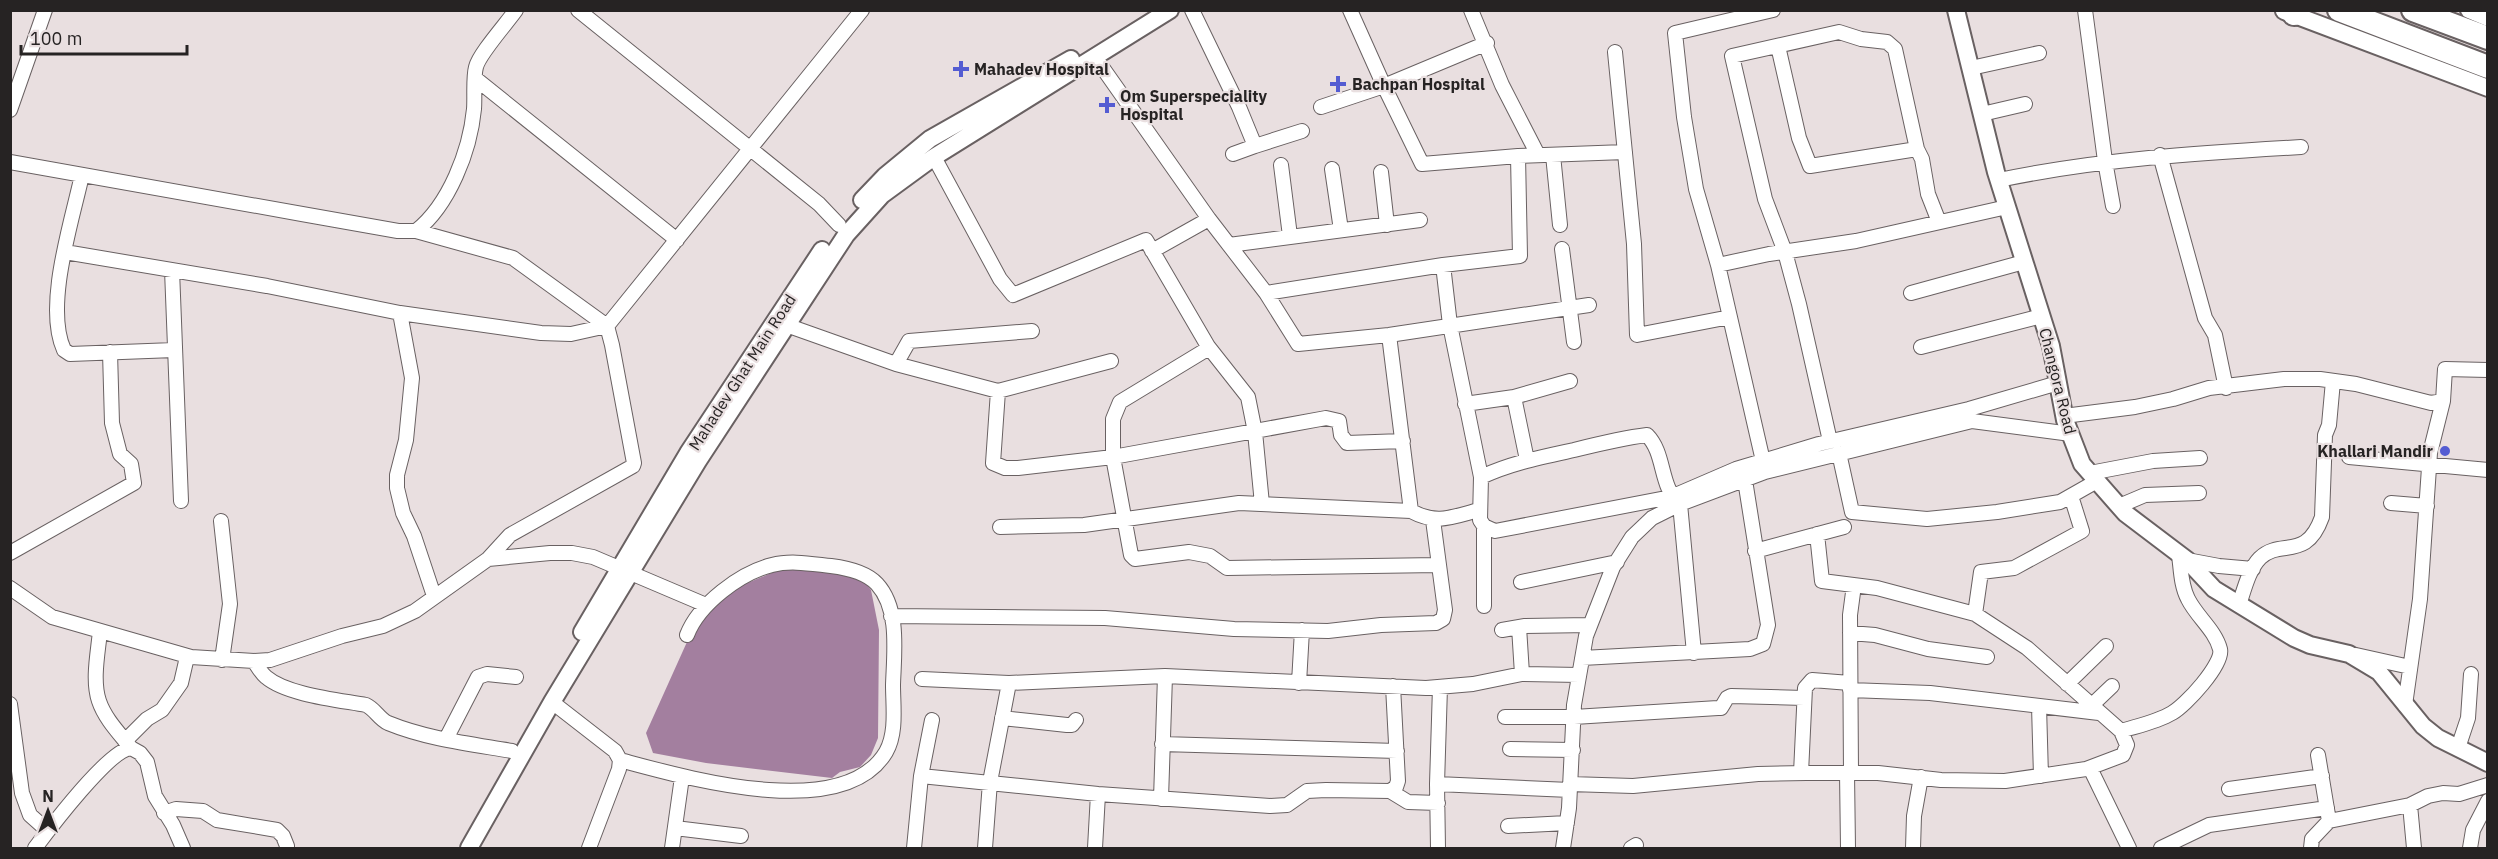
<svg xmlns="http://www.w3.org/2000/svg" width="2498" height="859" viewBox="0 0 2498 859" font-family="'IBM Plex Sans',sans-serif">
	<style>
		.water { fill: #a37f9f }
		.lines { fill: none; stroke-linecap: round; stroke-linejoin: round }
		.minor-casing { stroke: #696162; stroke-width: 16 }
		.tertiary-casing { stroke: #696162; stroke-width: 20 }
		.trunk-casing { stroke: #696162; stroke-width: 26 }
		.minor { stroke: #fff; stroke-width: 14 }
		.tertiary { stroke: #fff; stroke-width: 16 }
		.trunk { stroke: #fff; stroke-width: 22 }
		.poi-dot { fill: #545cd2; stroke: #e9dfe0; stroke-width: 2 }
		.labels { text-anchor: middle; stroke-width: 4.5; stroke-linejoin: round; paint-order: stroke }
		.poi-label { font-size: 16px; font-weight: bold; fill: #262323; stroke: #e9dfe0; text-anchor: start }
		.street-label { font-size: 16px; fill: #262323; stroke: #e9dfe0 }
	</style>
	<rect width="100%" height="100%" fill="#e9dfe0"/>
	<path class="water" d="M 803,565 L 857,572 L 871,590 L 879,630 L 878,738 L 871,755 L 860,767 L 840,772 L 832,778 L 706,763 L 653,753 L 646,733 L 700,613 L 726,592 L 776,571 Z"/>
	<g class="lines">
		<defs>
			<path id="minor" d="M 578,10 L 819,204 L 839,225
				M 1192,10 L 1239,107 L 1255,146 L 1302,131
				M 1350,10 L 1384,86 L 1487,43
				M 1471,10 L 1502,85 L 1538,155
				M 2085,10 L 2105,161 L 2113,206
				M 1778,46 L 1799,138 L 1810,166 L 1917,149
				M 1615,52 L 1634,244 L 1637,335 L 1730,317
				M 1095,57 L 1209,219 L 1266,293 L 1298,344 L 1389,335 L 1589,305
				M 1971,68 L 2039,53
				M 476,79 L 677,240
				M 1321,107 L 1384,86 L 1422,164 L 1518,156 L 1625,152
				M 10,110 L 45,10
				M 1982,114 L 2025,104
				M 1233,154 L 1255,146
				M 1553,155 L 1560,225
				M 2160,155 L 2205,318 L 2215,335 L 2226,388
				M 934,157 L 1000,279 L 1013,295 L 1146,240 L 1209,348 L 1120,402 L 1113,419 L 1113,457 L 1131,555 L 1135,559 L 1189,552 L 1210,556 L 1227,568 L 1438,565
				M 10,162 L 302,214 L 398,231 L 416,231 C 449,205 470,151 474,109 C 475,97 473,78 476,67 C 479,54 507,23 516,10
				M 1281,165 L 1290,236
				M 1332,169 L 1341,230
				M 1381,172 L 1387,225
				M 82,175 C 72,221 44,306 64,350 L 70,354 L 174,350
				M 1999,180 C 2099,159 2199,153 2301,147
				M 416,231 L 513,258 L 607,326 L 612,345 L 634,463 L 633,466 L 510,535 L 488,559
				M 1229,245 L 1420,220
				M 1562,249 L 1574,342
				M 1152,251 L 1209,219
				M 65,252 L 267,286 L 400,313 L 541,333 L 571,334 L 607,326 L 862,10
				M 1443,265 L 1450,325 L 1481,477 L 1480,520 L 1484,526 L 1495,531 L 1671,497 L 1736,469 L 1819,444 L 1969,409 L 2058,383
				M 1718,265 L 1769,254 L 1856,241 L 2007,207
				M 172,270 L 181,501
				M 1266,293 L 1443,265 L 1520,256 L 1518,156
				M 1911,293 L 2024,262
				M 400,313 L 412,378 L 406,440 L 397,475 L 397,488 L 403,513 L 414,536 L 434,596
				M 786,325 L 896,364 L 998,391
				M 1389,335 L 1411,511
				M 1207,345 L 1248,397 L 1255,432 L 1262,504
				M 1921,347 L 2042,316
				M 1111,361 L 998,391 L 993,463 L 1005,468 L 1018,468 L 1113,457 L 1326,418 L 1339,421 L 1341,435 L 1347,443 L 1403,441
				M 896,364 L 909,341 L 1032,331
				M 1514,397 L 1527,460
				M 2443,401 L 2445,369 L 2488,370
				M 1465,404 L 1514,397 L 1570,381
				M 2064,416 L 2135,407 L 2173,399 L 2209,388 L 2284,379 L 2320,379 L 2356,384 L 2431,403 L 2443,401 L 2430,453 L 2420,599 L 2405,705
				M 1830,441 L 1799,304 L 1785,252 L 1765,199 L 1732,56 L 1839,32 L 1861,39 L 1887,42 L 1895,49 L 1917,149 L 1922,159 L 1928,194 L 1939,222
				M 1839,453 L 1852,512 L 1927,519 L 1997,512 L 2060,502 L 2097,481
				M 2349,457 L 2488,470
				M 1763,461 L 1718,265 L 1696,189 L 1684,117 L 1675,33 L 1773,10
				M 2090,473 L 2153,461 L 2200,458
				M 1481,477 C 1511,463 1542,457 1574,450 C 1598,444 1622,438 1647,435 C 1666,454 1659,487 1680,504 L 1694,653
				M 2391,503 L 2427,506
				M 2119,506 L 2145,495 L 2199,493
				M 221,521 L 230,604 L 222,660
				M 1484,526 L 1484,606
				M 1000,527 L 1084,525 L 1239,503 L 1411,511 C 1437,525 1452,517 1479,510
				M 1755,551 L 1844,527
				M 10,553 L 134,483 L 131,464 L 120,454 L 112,423 L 110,352
				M 2187,560 L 2219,566 L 2253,569
				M 1521,582 L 1617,562
				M 10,588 L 52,617 L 191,657 L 254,661 L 270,660 L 342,636 L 383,626 L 415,611 L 488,559 L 550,553 L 572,553 L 593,557 L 706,605
				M 2239,605 C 2244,590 2249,569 2260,558 C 2281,538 2306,562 2322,517 L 2325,435 L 2329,425 L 2333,381
				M 1975,614 L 1981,572 L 2014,568 L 2082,531 L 2071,496
				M 891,616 L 1105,618 L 1234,629 L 1328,631 L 1381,625 L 1436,623 L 1443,619 L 1445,610 L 1433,520
				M 1519,627 L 1522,674
				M 1502,630 L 1525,626 L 1590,625
				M 100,631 C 98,653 92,680 99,701 C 105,719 120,734 131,748
				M 1850,633 L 1875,635 L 1928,649 L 1987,657
				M 2356,655 L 2410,667
				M 1582,658 L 1750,649 L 1763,644 L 1768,625 L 1745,480
				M 254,661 C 258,667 261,673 266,677 C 287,695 339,700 366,705 C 375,709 379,719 388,723 C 427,739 471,744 512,751
				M 922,679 L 1009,683 L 1165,676 L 1426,688 L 1473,684 L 1522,674 L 1579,675
				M 1299,683 L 1302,630
				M 2067,684 L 2106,646
				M 1850,690 L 1930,693 L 2099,713
				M 552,702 L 615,751 L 620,760 L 619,769 L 589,848
				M 10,704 L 22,793 L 30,815 L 48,831
				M 2039,706 L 2041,776
				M 2091,706 L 2112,686
				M 1505,717 L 1574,717 L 1718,708 L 1721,708 L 1727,698 L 1731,696 L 1804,698
				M 1002,718 L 1067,725 L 1072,725 L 1076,720
				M 2121,731 C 2137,726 2157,722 2172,713 C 2185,706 2224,664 2220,649 C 2215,630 2197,617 2188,599 C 2181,586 2181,570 2179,555
				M 446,739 L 478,677 L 487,674 L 516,677
				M 125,741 L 147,719 L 162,710 L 181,683 L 187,657
				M 1162,744 L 1397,751
				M 2458,748 L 2468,718 L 2471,674
				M 1510,749 L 1573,750
				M 620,760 C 684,777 843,824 886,752 C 897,733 893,706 893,685 C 894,653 900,609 877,584 C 866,572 847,568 831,566 C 812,564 791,560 772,565 C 740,573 699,604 687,635
				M 2090,768 L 2129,848
				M 1801,773 L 1805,688 L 1812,680 L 1850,683
				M 1847,773 L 1848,848
				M 1851,773 L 1850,615 L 1854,585
				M 921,776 L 1098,794 L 1270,806 L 1287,805 L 1307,791 L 1326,790 L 1390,791 L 1396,787 L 1398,781 L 1393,686
				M 1437,784 L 1570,790
				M 1570,784 L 1633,786 L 1758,774 L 1806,773 L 1878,773 L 1941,780 L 2005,781 L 2086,769 L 2123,755 L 2127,745 L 2121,731 L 2027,648 L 1975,614 L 1877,588 L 1822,581 L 1817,534
				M 2229,789 L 2322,776
				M 1390,791 L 1408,802 L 1438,803
				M 1161,799 L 1165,676
				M 2410,805 L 2414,848
				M 164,813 L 176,809 L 203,811 L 217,820 L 277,830 L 283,836 L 287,846
				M 2329,821 L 2410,805 L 2428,796 L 2443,793 L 2459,794 L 2488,785
				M 1508,826 L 1567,823
				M 675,828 L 741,836
				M 35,848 C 50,828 109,750 131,748 L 140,753 L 147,762 L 155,796 L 173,825 L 183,848
				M 672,848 L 682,777
				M 914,848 L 921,776 L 932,720
				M 985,848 L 990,782 L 1009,683
				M 1095,848 L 1098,794
				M 1438,848 L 1437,784 L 1440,687
				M 1563,848 L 1569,808 L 1574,705 L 1586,636 L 1613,567 L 1632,537 L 1652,518 L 1680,504 L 1765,472 L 1972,421 L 2071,434
				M 1631,848 L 1636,845
				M 1913,848 L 1914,816 L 1921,777
				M 2161,848 L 2209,825 L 2327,808
				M 2311,848 L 2312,839 L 2329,821 L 2318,755
				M 2470,848 L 2473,830 L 2488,801"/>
			<path id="tertiary" d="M 1956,10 L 1996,172 L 2051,346 L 2065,420 L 2082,464 L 2125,513 L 2187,560 L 2214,589 L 2294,638 L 2310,645 L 2349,654 L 2379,672 L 2423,726 L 2438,738 L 2488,763
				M 2469,10 L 2488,18
				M 2284,11 L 2488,88
				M 862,200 L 885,176 L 930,139 L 1071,59
				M 582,632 L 688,453 L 822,250
				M 469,848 L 552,702 L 698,461 L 846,235 L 882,195 L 934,157 L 1170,10"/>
			<path id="trunk" d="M 2339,10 L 2488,67
				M 2413,10 L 2488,38
				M 2294,14 L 2295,10"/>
		</defs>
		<use href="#minor" class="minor-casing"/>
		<use href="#tertiary" class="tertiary-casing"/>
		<use href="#trunk" class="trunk-casing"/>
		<use href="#minor" class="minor"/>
		<use href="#tertiary" class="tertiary"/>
		<use href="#trunk" class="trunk"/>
	</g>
	<g class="poi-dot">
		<path d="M958 60h6v6h6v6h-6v6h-6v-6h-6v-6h6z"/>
		<path d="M1335 75h6v6h6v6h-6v6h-6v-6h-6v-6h6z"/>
		<path d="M1104 96h6v6h6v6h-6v6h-6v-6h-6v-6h6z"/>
		<circle cx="2445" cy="451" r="6"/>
	</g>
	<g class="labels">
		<g class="poi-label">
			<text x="974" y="75">Mahadev Hospital</text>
			<text x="1352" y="90">Bachpan Hospital</text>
			<text x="1120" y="102">Om Superspeciality<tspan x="1120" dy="18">Hospital</tspan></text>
			<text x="2433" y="457" text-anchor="end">Khallari Mandir</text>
		</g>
		<g class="street-label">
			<text transform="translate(742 372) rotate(-57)" y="6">Mahadev Ghat Main Road</text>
			<text transform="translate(2058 381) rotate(76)" y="6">Changora Road</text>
		</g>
	</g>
	<rect width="2498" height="859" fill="none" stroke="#262323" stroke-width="24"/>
	<g transform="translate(48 811)" stroke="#e9dfe0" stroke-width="4.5" paint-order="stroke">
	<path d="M0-4.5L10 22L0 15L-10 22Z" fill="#262323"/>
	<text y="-9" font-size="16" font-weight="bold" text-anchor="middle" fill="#262323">N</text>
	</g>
	<path d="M21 45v9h166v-9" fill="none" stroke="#262323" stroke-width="3"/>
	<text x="30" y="45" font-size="18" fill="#262323" stroke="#e9dfe0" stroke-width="4.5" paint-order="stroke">100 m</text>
</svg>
